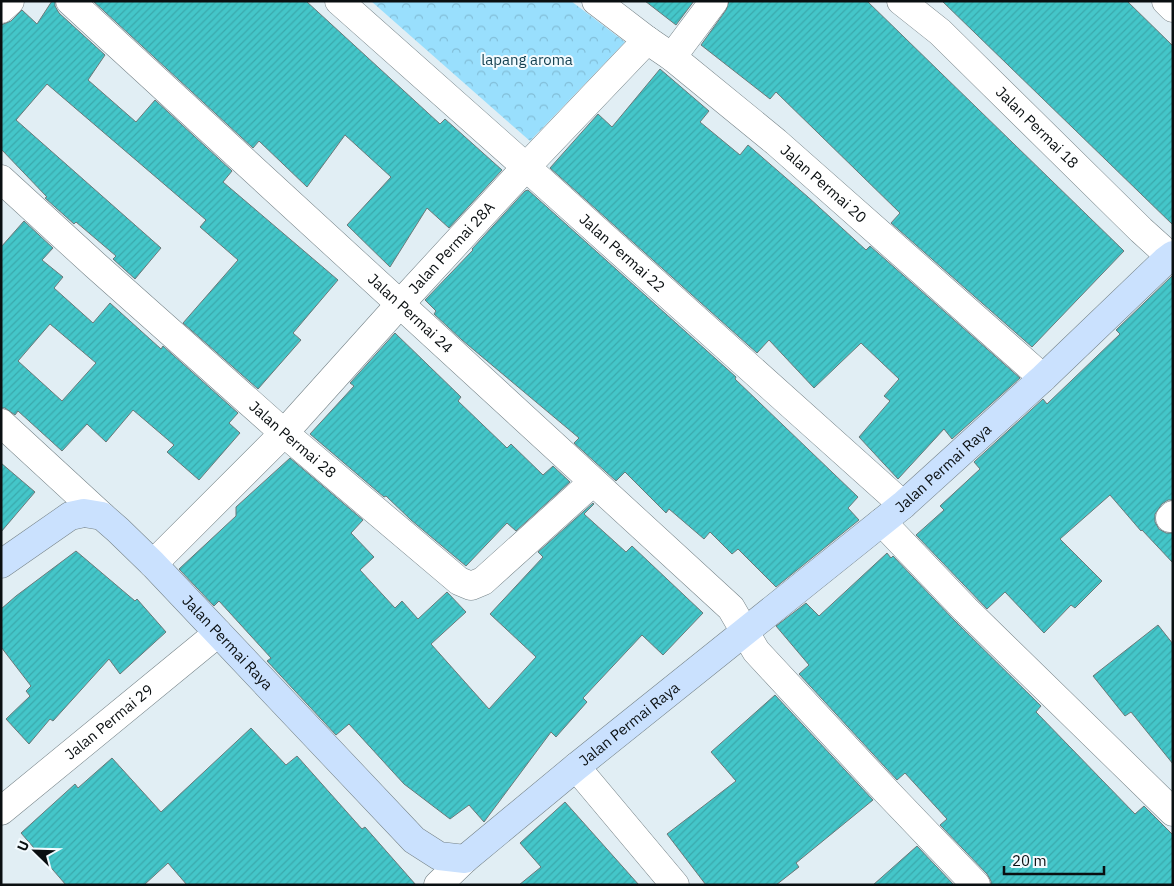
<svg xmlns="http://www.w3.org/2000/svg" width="1174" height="886" viewBox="0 0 1174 886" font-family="'IBM Plex Sans',sans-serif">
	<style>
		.park { fill: url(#park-crowns) }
		.building { fill: url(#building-hatch); stroke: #6b7979; fill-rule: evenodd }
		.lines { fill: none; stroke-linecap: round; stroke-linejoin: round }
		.street-casing { stroke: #768388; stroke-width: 29 }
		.secondary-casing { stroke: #768388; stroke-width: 29 }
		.street { stroke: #fff; stroke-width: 28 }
		.secondary { stroke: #cae1fe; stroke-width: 28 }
		.labels { text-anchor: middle; stroke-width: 4; stroke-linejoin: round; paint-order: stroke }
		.park-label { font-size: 15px; fill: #123f50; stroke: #f2fafe }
		.street-label { font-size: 15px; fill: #0a0f11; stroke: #f2fafe }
	</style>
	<defs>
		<pattern id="park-crowns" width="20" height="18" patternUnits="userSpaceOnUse" patternTransform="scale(1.25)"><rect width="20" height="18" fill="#99dffd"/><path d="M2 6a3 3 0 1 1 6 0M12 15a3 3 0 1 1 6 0" fill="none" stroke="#82bed8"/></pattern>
		<pattern id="building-hatch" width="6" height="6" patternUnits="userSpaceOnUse" patternTransform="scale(1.25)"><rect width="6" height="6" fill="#44c6c9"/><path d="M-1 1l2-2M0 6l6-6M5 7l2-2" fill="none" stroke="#3aa9ac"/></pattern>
	</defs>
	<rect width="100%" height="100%" fill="#e1eef4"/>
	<path class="park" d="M 371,1 L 571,1 L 625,42 L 530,141 Z"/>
	<path class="building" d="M 52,1 L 55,1 L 55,6 L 59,13 L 105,55 L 88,80 L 136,122 L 155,100 L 232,171 L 223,182 L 338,280 L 293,333 L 301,340 L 258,389 L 183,323 L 238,260 L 200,227 L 206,220 L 47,84 L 16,120 L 161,248 L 135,279 L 113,259 L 116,256 L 76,222 L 74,224 L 45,198 L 47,197 L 1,149 L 1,25 L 11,21 L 22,10 L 37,24 Z
		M 93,1 L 306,1 L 440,124 L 445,119 L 502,170 L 449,228 L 427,208 L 390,267 L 347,225 L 391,177 L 345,135 L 307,187 L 259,141 L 253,148 Z
		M 645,1 L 694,1 L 676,25 Z
		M 729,1 L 867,1 L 1124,251 L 1032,347 L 891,223 L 900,213 L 776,92 L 770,99 L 701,45 L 726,10 Z
		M 942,1 L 1127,1 L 1173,46 L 1173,225 Z
		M 660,69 L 709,111 L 700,122 L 740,155 L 748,145 L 808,197 L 866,250 L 870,246 L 1020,378 L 952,439 L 944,429 L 898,479 L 859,437 L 890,401 L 884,396 L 899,379 L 861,343 L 814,388 L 769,340 L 757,353 L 550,168 L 598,114 L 612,127 Z
		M 528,190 L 736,377 L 735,379 L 858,497 L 848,508 L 859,520 L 776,587 L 738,549 L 732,554 L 710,532 L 704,539 L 669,509 L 666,513 L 625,472 L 616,481 L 574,443 L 579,438 L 462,340 L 434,314 L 436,311 L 425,300 L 473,250 L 472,249 L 525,191 Z
		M 24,221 L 53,248 L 42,260 L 63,277 L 54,288 L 93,323 L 110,303 L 161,349 L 163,346 L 238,413 L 229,423 L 240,433 L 199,480 L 167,452 L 174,445 L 133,410 L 106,442 L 87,424 L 62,451 L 18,411 L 15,415 L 5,408 L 1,408 L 1,247 ZM 50,324 L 96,363 L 62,401 L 18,361 Z
		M 1173,275 L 1173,500 L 1168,500 L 1162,504 L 1155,514 L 1155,522 L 1159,529 L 1166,533 L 1173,533 L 1173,563 L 1142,530 L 1141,531 L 1110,495 L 1060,539 L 1102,581 L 1075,608 L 1071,605 L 1044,633 L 1005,592 L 987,609 L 916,535 L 944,510 L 940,506 L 980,469 L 974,462 L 1043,399 L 1047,404 L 1120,334 L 1116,330 Z
		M 395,333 L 461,397 L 458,401 L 507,448 L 511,444 L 543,475 L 553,466 L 570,482 L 516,531 L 507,523 L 466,566 L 411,520 L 386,496 L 384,497 L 310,434 L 354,386 L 350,383 Z
		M 290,458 L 363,520 L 351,533 L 374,557 L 360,570 L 395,608 L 402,601 L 418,619 L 447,592 L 466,612 L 431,644 L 489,709 L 536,657 L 490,614 L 543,557 L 538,552 L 593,503 L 594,504 L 584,514 L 626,552 L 632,546 L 703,613 L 663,655 L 642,635 L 583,698 L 587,702 L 556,737 L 551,732 L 484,822 L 469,805 L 450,819 L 404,784 L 349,724 L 336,735 L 267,661 L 271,658 L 219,601 L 214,606 L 179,569 L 236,516 L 236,507 Z
		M 1,463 L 35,492 L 1,532 Z
		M 76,551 L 135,601 L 137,599 L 166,632 L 120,674 L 109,659 L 53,721 L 50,719 L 29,744 L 6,719 L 30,696 L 26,691 L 31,686 L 1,647 L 1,609 L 16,596 Z
		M 887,553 L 891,558 L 893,556 L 954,620 L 1041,706 L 1036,712 L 1135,814 L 1144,806 L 1173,835 L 1173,885 L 991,885 L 991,881 L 987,874 L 940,825 L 947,819 L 905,773 L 897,780 L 799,674 L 809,665 L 776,626 L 806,603 L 819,616 Z
		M 1158,625 L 1173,644 L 1173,764 L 1131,712 L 1125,716 L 1093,676 Z
		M 775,695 L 873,800 L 796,863 L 799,867 L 776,885 L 706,885 L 667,834 L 736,781 L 711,752 Z
		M 251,728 L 286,765 L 297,756 L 362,829 L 365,827 L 416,885 L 187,885 L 168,863 L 144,885 L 66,885 L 21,833 L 75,784 L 78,788 L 112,758 L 161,812 Z
		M 565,802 L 639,885 L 519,885 L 541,867 L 520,843 Z
		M 917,846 L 954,885 L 873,885 Z"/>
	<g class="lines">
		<defs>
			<g id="street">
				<path id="s1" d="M 70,1 L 731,608 L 756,651 L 886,791 L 976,885"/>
				<path id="s2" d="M 339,1 L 526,167 L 903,505"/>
				<path id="s3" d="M 596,1 L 647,40 L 672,57 L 776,142 L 1043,378"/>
				<path id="s4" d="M 901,1 L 940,32 L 1141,230 L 1173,259"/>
				<path d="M 1166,1 L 1173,8"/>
				<path d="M 1,9 L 10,1"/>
				<path d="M 672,57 L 714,1"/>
				<path id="s5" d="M 1,179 L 95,265 L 284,433 L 459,581 L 471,586 L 483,581 L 593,482"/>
				<path d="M 1,423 L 102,516"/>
				<path d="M 1170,518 L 1173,515"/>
				<path d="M 882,522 L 965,609 L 1173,812"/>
				<path id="s6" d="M 153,564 L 284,433 L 400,304 L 526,167 L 647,40"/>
				<path d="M 576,767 L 675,885"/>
				<path id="s7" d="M 1,811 L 218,633"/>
				<path d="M 438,885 L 465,859"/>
			</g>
			<g id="secondary">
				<path id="s8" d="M 1,564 L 70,516 L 84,513 L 102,516 L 118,530 L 153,564 L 414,840 L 439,856 L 465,859 L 576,767 L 903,505 L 1043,378 L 1165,261 L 1173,255"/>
			</g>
		</defs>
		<use href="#street" class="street-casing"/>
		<use href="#secondary" class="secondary-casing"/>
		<use href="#street" class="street"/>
		<use href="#secondary" class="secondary"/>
	</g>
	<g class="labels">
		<g class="park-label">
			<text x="527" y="65">lapang aroma</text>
		</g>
		<g class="street-label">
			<text dy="5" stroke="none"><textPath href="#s4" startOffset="186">Jalan Permai 18</textPath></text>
			<text dy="5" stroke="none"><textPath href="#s3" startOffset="292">Jalan Permai 20</textPath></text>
			<text dy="5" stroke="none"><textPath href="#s6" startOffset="435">Jalan Permai 28A</textPath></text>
			<text dy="5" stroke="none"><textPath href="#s2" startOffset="379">Jalan Permai 22</textPath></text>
			<text dy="5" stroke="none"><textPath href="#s1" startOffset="462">Jalan Permai 24</textPath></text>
			<text dy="5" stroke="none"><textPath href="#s5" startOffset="391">Jalan Permai 28</textPath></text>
			<text dy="5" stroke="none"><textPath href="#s8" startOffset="1240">Jalan Permai Raya</textPath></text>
			<text dy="5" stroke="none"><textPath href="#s8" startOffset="295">Jalan Permai Raya</textPath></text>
			<text dy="5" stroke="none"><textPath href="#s7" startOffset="140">Jalan Permai 29</textPath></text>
			<text dy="5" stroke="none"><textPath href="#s8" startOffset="835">Jalan Permai Raya</textPath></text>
		</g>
	</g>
	<rect width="1174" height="886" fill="none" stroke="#0a0f11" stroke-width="5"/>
	<g transform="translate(35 851) rotate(293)" stroke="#f2fafe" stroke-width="4" paint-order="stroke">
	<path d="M0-4L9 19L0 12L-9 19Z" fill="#0a0f11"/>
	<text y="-8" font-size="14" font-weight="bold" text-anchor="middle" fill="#0a0f11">U</text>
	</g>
	<path d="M1004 866v8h100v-8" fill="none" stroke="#0a0f11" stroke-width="2.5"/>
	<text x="1012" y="866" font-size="15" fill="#0a0f11" stroke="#f2fafe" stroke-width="4" paint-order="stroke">20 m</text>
</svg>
